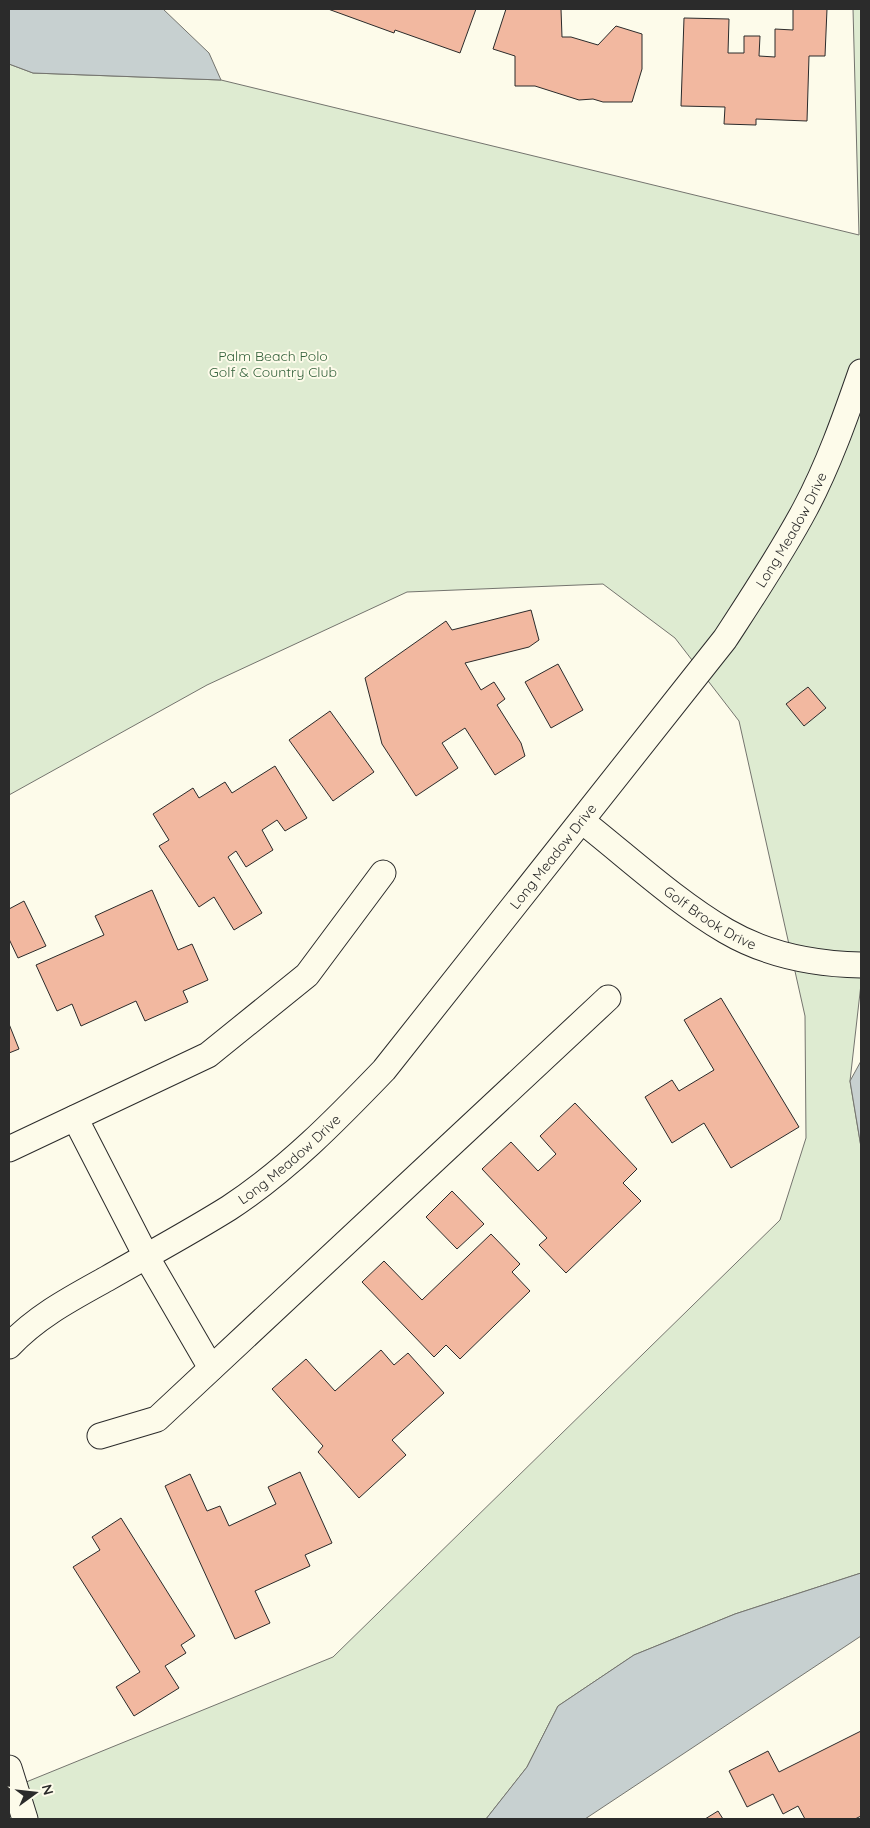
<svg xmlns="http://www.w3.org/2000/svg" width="870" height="1828" viewBox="0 0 870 1828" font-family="Quicksand,sans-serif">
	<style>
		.green { fill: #deebd1; stroke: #74746e }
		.water { fill: #c7d0d0; stroke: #74746e }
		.building { fill: #f2b8a0; stroke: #2b2b2b }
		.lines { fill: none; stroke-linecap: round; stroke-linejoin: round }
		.minor-casing { stroke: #2b2b2b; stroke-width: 27 }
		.minor { stroke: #fdfbea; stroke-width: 25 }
		.labels { text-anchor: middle; stroke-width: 4; stroke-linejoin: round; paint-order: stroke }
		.park-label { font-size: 14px; fill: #34623c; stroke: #fdfbea }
		.street-label { font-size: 14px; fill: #2b2b2b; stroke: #fdfbea }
	</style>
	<rect width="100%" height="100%" fill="#fdfbea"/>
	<path class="green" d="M 853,9 L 861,9 L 861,984 L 850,1081 L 861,1147 L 861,1573 L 735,1614 L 634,1655 L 558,1706 L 527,1767 L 486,1819 L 9,1819 L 9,1789 L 333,1657 L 780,1220 L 806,1138 L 805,1016 L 739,721 L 675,638 L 603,584 L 407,592 L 207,685 L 9,795 L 9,64 L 33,73 L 221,80 L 859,235 Z"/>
	<path class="water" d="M 9,9 L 163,9 L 209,53 L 221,80 L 33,73 L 9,64 Z
		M 861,1061 L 861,1147 L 850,1081 Z
		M 861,1573 L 861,1636 L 585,1819 L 486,1819 L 527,1767 L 558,1706 L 634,1655 L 735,1614 Z"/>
	<path class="building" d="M 328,9 L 476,9 L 460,53 L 395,30 L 394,33 Z
		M 506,9 L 561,9 L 562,37 L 571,37 L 598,45 L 616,26 L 642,34 L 642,69 L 632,102 L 603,102 L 593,99 L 579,100 L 535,86 L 515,86 L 515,56 L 493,49 Z
		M 793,9 L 827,9 L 825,56 L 809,56 L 807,121 L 756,119 L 756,125 L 724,124 L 725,107 L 681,106 L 684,18 L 729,19 L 728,53 L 744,53 L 744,36 L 760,36 L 759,56 L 775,57 L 775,29 L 793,30 Z
		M 531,610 L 539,640 L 529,647 L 465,663 L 481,690 L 494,682 L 505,699 L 497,705 L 521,743 L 525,756 L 495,775 L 465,728 L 442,743 L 458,768 L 416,796 L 382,744 L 365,678 L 446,621 L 452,630 Z
		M 558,664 L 583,710 L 551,728 L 525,682 Z
		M 808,687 L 826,708 L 804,726 L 786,704 Z
		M 330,711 L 374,772 L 333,801 L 289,740 Z
		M 275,766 L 307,818 L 285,831 L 277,820 L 262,830 L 273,850 L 246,867 L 236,851 L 228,857 L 262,913 L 234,930 L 214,897 L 199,907 L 159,846 L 169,840 L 153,814 L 193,788 L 199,798 L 225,782 L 232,793 Z
		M 152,890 L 178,950 L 192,944 L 208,980 L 183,991 L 188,1002 L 145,1021 L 136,1001 L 81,1026 L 72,1004 L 57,1011 L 36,965 L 104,935 L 95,916 Z
		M 24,901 L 46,946 L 18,958 L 9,939 L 9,909 Z
		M 721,998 L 799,1127 L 731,1168 L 704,1123 L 672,1143 L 645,1097 L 672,1080 L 679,1091 L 714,1070 L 684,1020 Z
		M 9,1024 L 19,1049 L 9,1053 Z
		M 575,1103 L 637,1169 L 623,1183 L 641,1201 L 566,1273 L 539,1245 L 547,1238 L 482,1169 L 511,1142 L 538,1171 L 556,1154 L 540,1136 Z
		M 452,1191 L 484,1224 L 457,1249 L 426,1217 Z
		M 491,1234 L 520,1264 L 512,1272 L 530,1291 L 460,1359 L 446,1345 L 434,1357 L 362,1282 L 384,1261 L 422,1300 Z
		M 381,1350 L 394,1365 L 408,1353 L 444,1393 L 392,1440 L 406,1455 L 359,1498 L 318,1452 L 323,1446 L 272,1389 L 306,1359 L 335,1391 Z
		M 300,1472 L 332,1543 L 305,1555 L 310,1566 L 255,1591 L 270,1623 L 235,1639 L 165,1486 L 190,1474 L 207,1511 L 220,1506 L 229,1526 L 276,1504 L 268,1487 Z
		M 121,1518 L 195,1636 L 181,1645 L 186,1653 L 165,1666 L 179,1688 L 134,1716 L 116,1687 L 140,1672 L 73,1567 L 100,1550 L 92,1537 Z
		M 861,1731 L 861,1816 L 855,1819 L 805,1819 L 798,1806 L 783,1814 L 773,1794 L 747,1807 L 729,1771 L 768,1751 L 779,1772 Z
		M 718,1811 L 723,1819 L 705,1819 Z"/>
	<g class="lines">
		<defs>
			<g id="minor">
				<path id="s1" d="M 582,821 C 629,858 675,901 726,931 C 767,955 815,964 861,965"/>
				<path d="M 75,1118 L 146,1256 L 211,1368"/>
				<path d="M 9,1149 L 208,1055 L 307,975 L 383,873"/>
				<path id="s2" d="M 9,1346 C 37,1316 72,1298 108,1278 C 148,1255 189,1233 229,1208 C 287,1170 336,1120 384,1070 L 725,639 C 753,596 781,554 805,509 C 828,466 845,418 861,372"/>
				<path d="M 100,1436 L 157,1419 L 608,998"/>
				<path d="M 9,1768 L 25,1819"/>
			</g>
		</defs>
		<use href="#minor" class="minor-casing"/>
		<use href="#minor" class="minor"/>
	</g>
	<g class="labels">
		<g class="park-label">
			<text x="273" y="361">Palm Beach Polo<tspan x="273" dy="16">Golf &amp; Country Club</tspan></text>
		</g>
		<g class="street-label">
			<text dy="5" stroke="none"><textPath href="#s2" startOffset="1146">Long Meadow Drive</textPath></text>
			<text dy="5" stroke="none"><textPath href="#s2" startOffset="741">Long Meadow Drive</textPath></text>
			<text dy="5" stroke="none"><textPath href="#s1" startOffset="161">Golf Brook Drive</textPath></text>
			<text dy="5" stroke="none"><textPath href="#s2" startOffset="338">Long Meadow Drive</textPath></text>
		</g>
	</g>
	<rect width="870" height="1828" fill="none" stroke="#2b2b2b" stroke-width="20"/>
	<g transform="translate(35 1793) rotate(75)" stroke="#fdfbea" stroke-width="4" paint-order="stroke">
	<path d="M0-4L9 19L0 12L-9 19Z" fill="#2b2b2b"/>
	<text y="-8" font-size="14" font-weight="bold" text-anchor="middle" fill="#2b2b2b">N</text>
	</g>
</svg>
